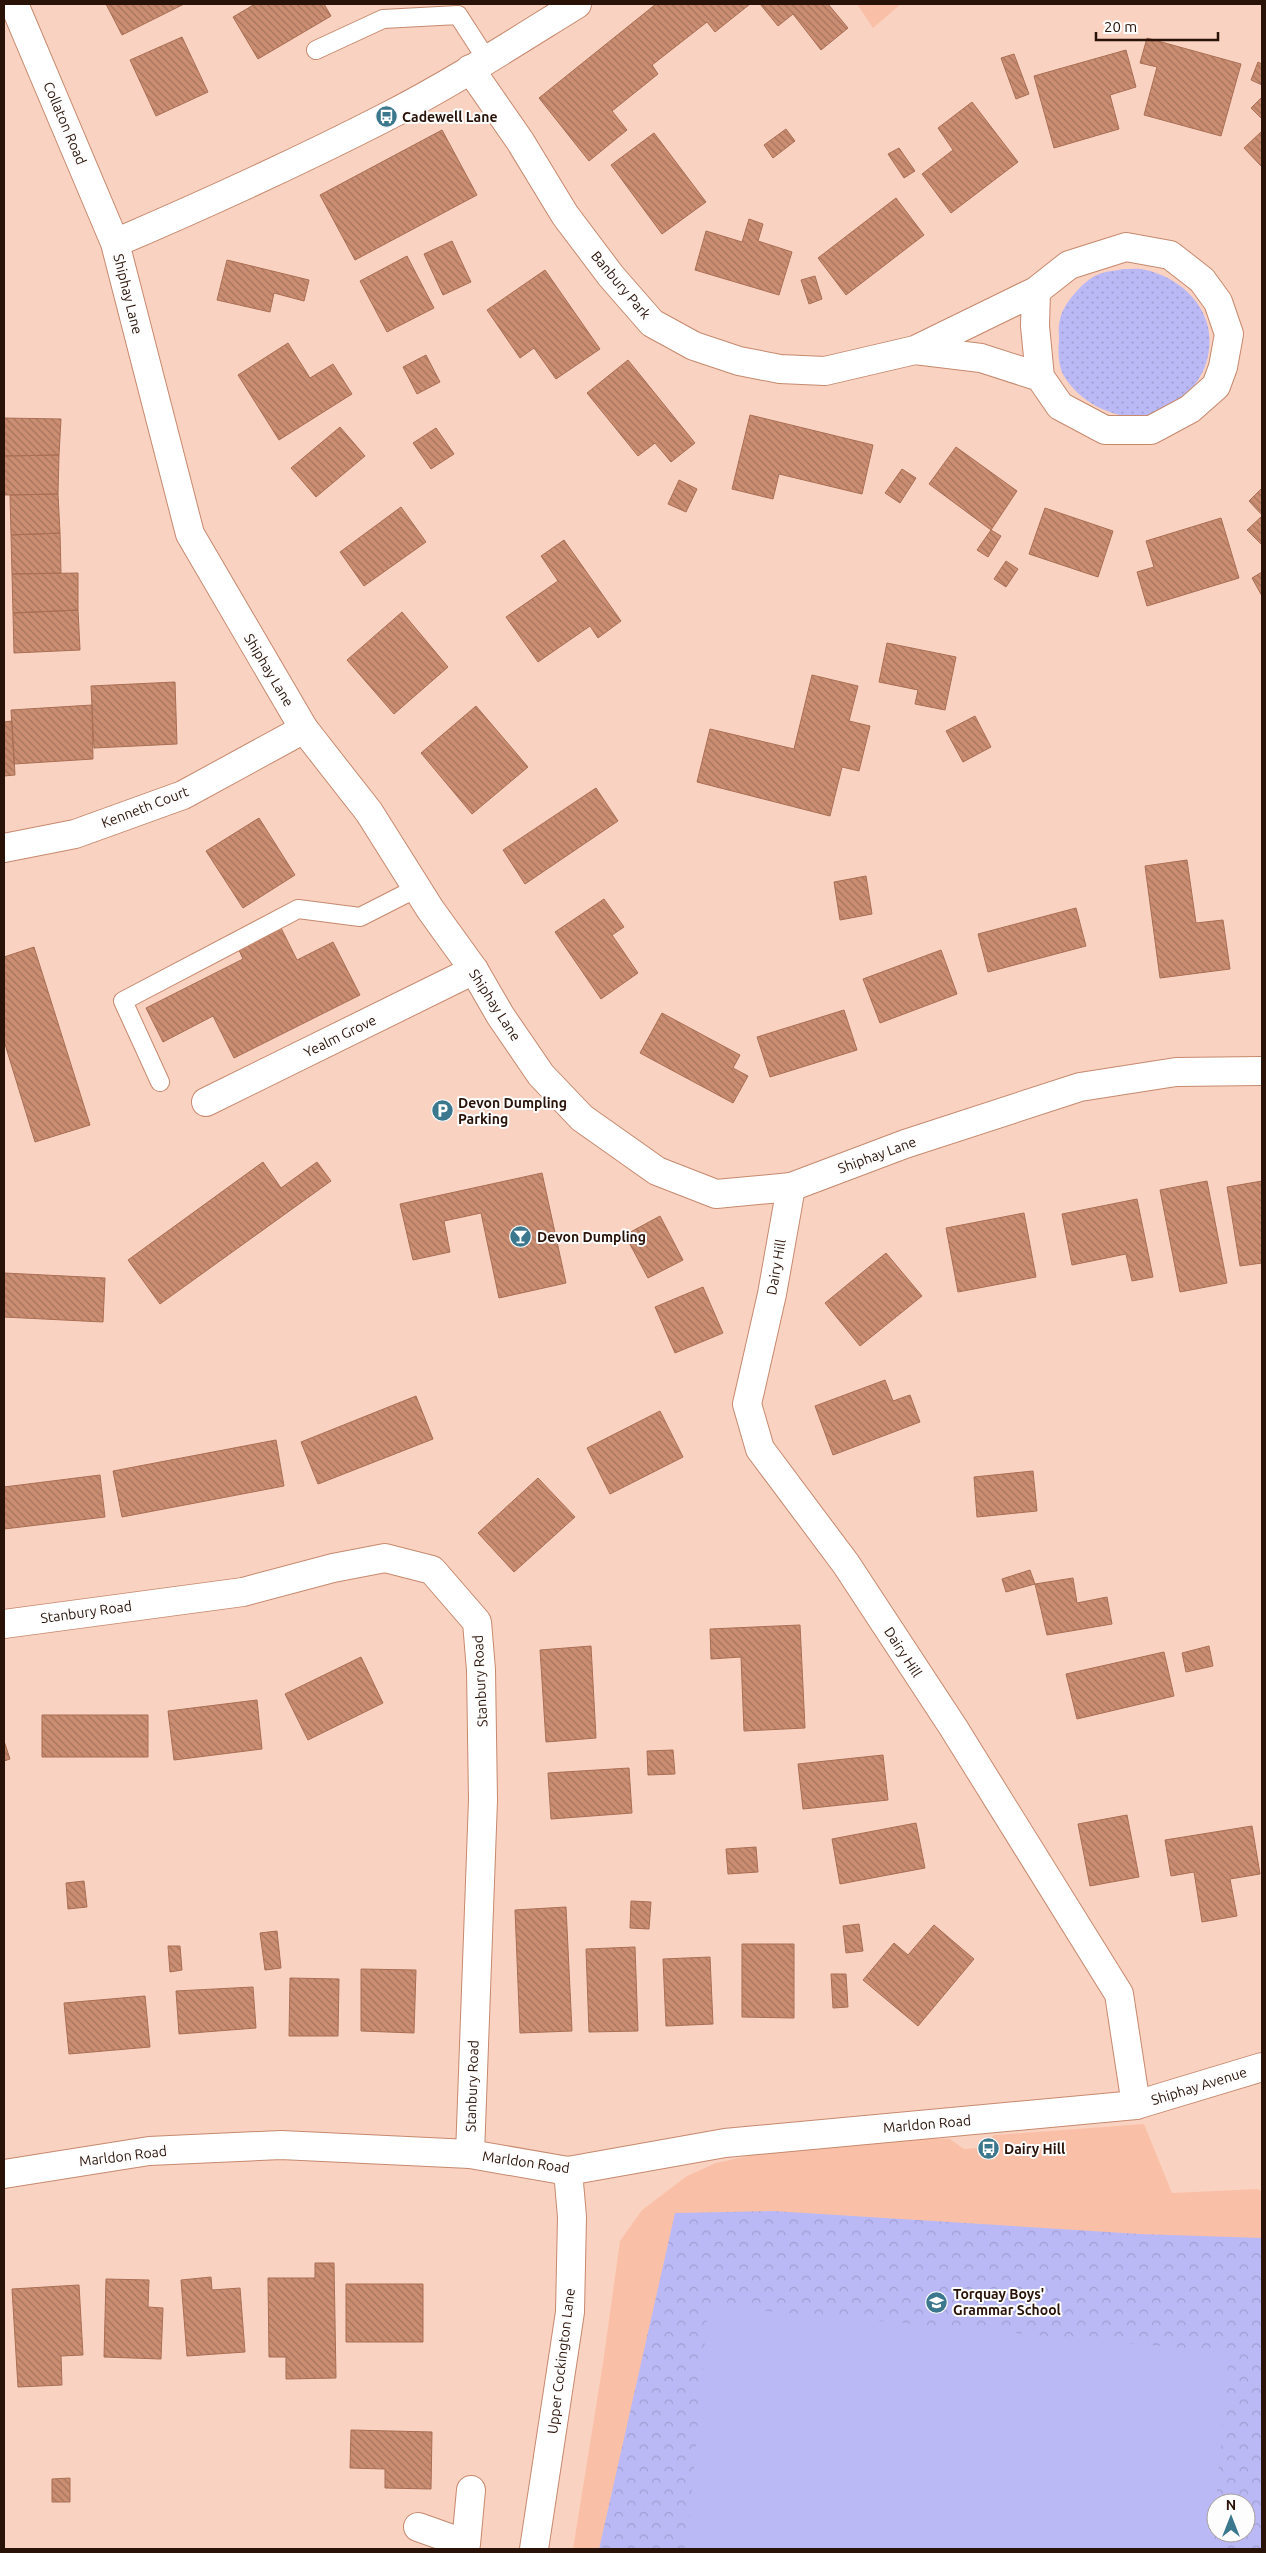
<svg xmlns="http://www.w3.org/2000/svg" width="1266" height="2553" viewBox="0 0 1266 2553" font-family="Ubuntu,sans-serif">
	<style>
		.built { fill: #fac0a7; fill-rule: evenodd }
		.grass { fill: url(#grass-dots) }
		.park { fill: url(#park-crowns); fill-rule: evenodd }
		.pitch { fill: #bab9f6 }
		.building { fill: url(#building-back-hatch); stroke: #a96f54 }
		.lines { fill: none; stroke-linecap: round; stroke-linejoin: round }
		.service-casing { stroke: #c6896e; stroke-width: 20 }
		.minor-casing { stroke: #c6896e; stroke-width: 30 }
		.tertiary-casing { stroke: #c6896e; stroke-width: 30 }
		.service { stroke: #fff; stroke-width: 18 }
		.minor { stroke: #fff; stroke-width: 28 }
		.tertiary { stroke: #fff; stroke-width: 28 }
		.labels { text-anchor: middle; stroke-width: 4; stroke-linejoin: round; paint-order: stroke }
		.poi-label { font-size: 14px; font-weight: bold; fill: #291208; stroke: #fdfdfd; text-anchor: start }
		.street-label { font-size: 14px; fill: #291208; stroke: #fdfdfd }
	</style>
	<defs>
		<pattern id="grass-dots" width="8" height="8" patternUnits="userSpaceOnUse" patternTransform="scale(1.25)"><rect width="8" height="8" fill="#bab9f6"/><path d="M2 2h.1M6 6h.1" fill="none" stroke="#a09ed1" stroke-width="1.8" stroke-linecap="round"/></pattern>
		<pattern id="park-crowns" width="20" height="18" patternUnits="userSpaceOnUse" patternTransform="scale(1.25)"><rect width="20" height="18" fill="#bab9f6"/><path d="M2 6a3 3 0 1 1 6 0M12 15a3 3 0 1 1 6 0" fill="none" stroke="#a09ed1"/></pattern>
		<pattern id="building-back-hatch" width="6" height="6" patternUnits="userSpaceOnUse" patternTransform="scale(1.25)"><rect width="6" height="6" fill="#cb8e73"/><path d="M-1 5l2 2M0 0l6 6M5-1l2 2" fill="none" stroke="#a5735c"/></pattern>
	</defs>
	<rect width="100%" height="100%" fill="#fad2c1"/>
	<path class="built" d="M 857,4 L 901,4 L 873,28 Z
		M 1144,2124 L 1172,2193 L 1258,2189 L 1262,2192 L 1262,2549 L 573,2549 L 603,2363 L 620,2241 L 642,2210 L 687,2176 L 716,2163 L 836,2137 L 950,2139 L 964,2149 L 978,2148 L 994,2135 ZM 1216,2503 L 1246,2503 L 1246,2533 L 1216,2533 Z"/>
	<path class="grass" d="M 1123,269 C 1130,269 1139,268 1146,270 C 1192,281 1223,323 1204,369 C 1196,386 1181,405 1163,412 C 1129,427 1082,407 1064,376 C 1058,366 1058,351 1059,339 C 1059,333 1058,326 1060,320 C 1062,305 1083,281 1097,275 C 1105,271 1115,271 1123,269 Z"/>
	<path class="park" d="M 773,2211 L 1140,2234 L 1262,2238 L 1262,2549 L 599,2549 L 675,2213 ZM 1216,2503 L 1246,2503 L 1246,2533 L 1216,2533 Z"/>
	<path class="pitch" d="M 708,2306 L 1229,2352 L 1212,2549 L 687,2549 Z"/>
	<path class="building" d="M 106,4 L 184,4 L 122,35 Z
		M 255,4 L 324,4 L 331,16 L 258,59 L 233,17 Z
		M 656,4 L 750,4 L 715,32 L 707,22 L 652,65 L 658,74 L 612,111 L 627,130 L 589,161 L 539,98 Z
		M 760,4 L 828,4 L 848,28 L 821,50 L 793,14 L 778,26 Z
		M 182,37 L 208,92 L 156,116 L 130,60 Z
		M 1147,38 L 1241,64 L 1221,136 L 1144,115 L 1157,67 L 1140,63 Z
		M 1126,50 L 1136,87 L 1110,95 L 1119,129 L 1054,148 L 1034,76 Z
		M 1014,54 L 1029,94 L 1016,99 L 1001,58 Z
		M 1258,62 L 1262,64 L 1262,85 L 1251,80 Z
		M 1262,97 L 1262,119 L 1251,108 Z
		M 972,102 L 1018,162 L 951,213 L 922,174 L 953,150 L 938,128 Z
		M 786,129 L 795,141 L 773,158 L 764,145 Z
		M 442,130 L 477,195 L 355,260 L 320,195 Z
		M 1262,131 L 1262,167 L 1244,148 Z
		M 654,133 L 706,202 L 662,234 L 611,165 Z
		M 899,148 L 915,171 L 904,178 L 888,154 Z
		M 896,198 L 924,235 L 846,295 L 818,258 Z
		M 749,219 L 763,224 L 758,241 L 792,252 L 779,295 L 695,270 L 706,231 L 742,242 Z
		M 452,241 L 471,282 L 443,295 L 424,254 Z
		M 407,256 L 434,308 L 387,332 L 360,281 Z
		M 227,260 L 309,280 L 304,301 L 274,293 L 270,312 L 217,300 Z
		M 545,270 L 600,349 L 556,379 L 534,348 L 520,358 L 487,310 Z
		M 815,276 L 822,299 L 809,304 L 801,280 Z
		M 288,343 L 310,378 L 333,364 L 352,394 L 279,440 L 238,375 Z
		M 426,355 L 440,382 L 417,394 L 403,367 Z
		M 628,360 L 695,443 L 671,462 L 655,443 L 638,456 L 587,393 Z
		M 750,415 L 873,445 L 862,494 L 779,474 L 773,499 L 732,489 Z
		M 4,418 L 61,419 L 59,455 L 4,456 Z
		M 340,427 L 365,456 L 316,497 L 291,468 Z
		M 436,428 L 454,454 L 431,469 L 413,443 Z
		M 956,447 L 1017,491 L 991,530 L 929,484 Z
		M 59,455 L 58,494 L 4,495 L 4,456 Z
		M 902,469 L 916,478 L 900,503 L 885,493 Z
		M 679,480 L 697,489 L 686,512 L 668,504 Z
		M 1262,488 L 1262,515 L 1249,501 Z
		M 58,494 L 60,533 L 11,535 L 10,495 Z
		M 401,507 L 426,542 L 364,586 L 340,552 Z
		M 1045,508 L 1113,531 L 1098,577 L 1029,554 Z
		M 1262,516 L 1262,545 L 1247,530 Z
		M 1221,518 L 1239,578 L 1147,606 L 1137,572 L 1154,567 L 1146,541 Z
		M 991,530 L 1001,536 L 988,557 L 977,550 Z
		M 60,533 L 61,573 L 12,574 L 11,535 Z
		M 564,540 L 621,621 L 598,638 L 590,626 L 538,662 L 506,617 L 558,581 L 541,556 Z
		M 1006,561 L 1018,569 L 1006,587 L 994,579 Z
		M 1262,572 L 1262,596 L 1252,578 Z
		M 78,573 L 78,610 L 13,613 L 12,574 Z
		M 78,610 L 80,650 L 14,653 L 13,613 Z
		M 402,612 L 448,667 L 394,714 L 347,660 Z
		M 887,643 L 956,657 L 945,710 L 915,704 L 918,690 L 879,682 Z
		M 812,675 L 858,686 L 849,721 L 870,726 L 859,771 L 842,767 L 830,816 L 697,782 L 710,729 L 794,749 Z
		M 175,682 L 177,744 L 94,748 L 91,686 Z
		M 92,705 L 93,759 L 14,764 L 11,710 Z
		M 476,706 L 528,767 L 472,814 L 421,753 Z
		M 975,716 L 991,747 L 963,762 L 946,731 Z
		M 12,721 L 15,775 L 4,776 L 4,722 Z
		M 596,788 L 618,821 L 525,884 L 503,850 Z
		M 259,818 L 295,875 L 243,908 L 206,851 Z
		M 1187,860 L 1196,923 L 1223,920 L 1230,969 L 1160,978 L 1145,866 Z
		M 866,876 L 872,914 L 840,920 L 834,882 Z
		M 604,899 L 624,927 L 612,935 L 638,973 L 601,999 L 555,932 Z
		M 1076,908 L 1086,946 L 988,972 L 978,934 Z
		M 280,926 L 297,960 L 333,942 L 360,995 L 234,1058 L 213,1016 L 163,1042 L 146,1008 L 243,959 L 238,948 Z
		M 34,947 L 90,1125 L 35,1142 L 4,1041 L 4,957 Z
		M 941,950 L 957,994 L 880,1023 L 863,979 Z
		M 844,1010 L 857,1050 L 770,1077 L 757,1037 Z
		M 662,1013 L 740,1055 L 733,1068 L 748,1076 L 733,1103 L 640,1053 Z
		M 263,1162 L 281,1188 L 317,1162 L 331,1181 L 160,1304 L 128,1260 Z
		M 542,1173 L 566,1283 L 499,1298 L 481,1213 L 444,1221 L 450,1252 L 413,1260 L 400,1204 Z
		M 1207,1181 L 1227,1283 L 1180,1292 L 1160,1190 Z
		M 1262,1181 L 1262,1263 L 1240,1266 L 1227,1187 Z
		M 1137,1199 L 1153,1277 L 1132,1281 L 1126,1254 L 1072,1265 L 1062,1214 Z
		M 1024,1213 L 1036,1277 L 958,1292 L 946,1228 Z
		M 660,1216 L 683,1260 L 648,1278 L 625,1235 Z
		M 886,1253 L 922,1296 L 860,1346 L 825,1303 Z
		M 4,1273 L 105,1278 L 103,1322 L 4,1317 Z
		M 703,1287 L 723,1333 L 675,1353 L 655,1307 Z
		M 885,1380 L 893,1401 L 910,1395 L 920,1422 L 833,1455 L 815,1406 Z
		M 416,1396 L 433,1439 L 318,1484 L 301,1442 Z
		M 660,1411 L 683,1457 L 610,1494 L 587,1448 Z
		M 276,1440 L 284,1486 L 122,1517 L 113,1471 Z
		M 1033,1471 L 1037,1511 L 977,1517 L 974,1477 Z
		M 100,1475 L 105,1517 L 4,1529 L 4,1487 Z
		M 538,1478 L 575,1517 L 514,1572 L 478,1533 Z
		M 1030,1570 L 1035,1584 L 1006,1592 L 1002,1579 Z
		M 1073,1578 L 1077,1603 L 1107,1597 L 1112,1624 L 1047,1635 L 1035,1584 Z
		M 800,1625 L 805,1728 L 744,1731 L 741,1657 L 711,1659 L 710,1629 Z
		M 591,1646 L 596,1738 L 546,1742 L 540,1650 Z
		M 1209,1646 L 1213,1666 L 1186,1672 L 1182,1653 Z
		M 1164,1652 L 1174,1696 L 1077,1719 L 1066,1674 Z
		M 361,1657 L 383,1703 L 308,1740 L 285,1694 Z
		M 257,1700 L 262,1749 L 174,1760 L 168,1711 Z
		M 42,1715 L 148,1715 L 148,1757 L 42,1757 Z
		M 4,1741 L 10,1759 L 4,1761 Z
		M 673,1750 L 675,1774 L 648,1775 L 647,1751 Z
		M 883,1755 L 888,1800 L 803,1809 L 798,1764 Z
		M 629,1768 L 632,1813 L 551,1819 L 548,1773 Z
		M 1127,1815 L 1139,1877 L 1090,1886 L 1078,1824 Z
		M 916,1823 L 925,1868 L 840,1884 L 832,1839 Z
		M 1252,1826 L 1260,1874 L 1230,1879 L 1237,1916 L 1202,1922 L 1194,1872 L 1171,1876 L 1165,1840 Z
		M 756,1847 L 758,1872 L 728,1874 L 726,1849 Z
		M 84,1881 L 87,1907 L 68,1909 L 66,1883 Z
		M 631,1901 L 651,1902 L 649,1929 L 630,1928 Z
		M 566,1907 L 572,2031 L 520,2033 L 515,1910 Z
		M 859,1924 L 863,1951 L 846,1953 L 843,1926 Z
		M 934,1925 L 974,1959 L 918,2026 L 863,1980 L 894,1943 L 908,1955 Z
		M 277,1931 L 281,1968 L 265,1970 L 260,1933 Z
		M 742,1944 L 794,1944 L 794,2018 L 742,2017 Z
		M 168,1946 L 180,1946 L 182,1970 L 170,1972 Z
		M 635,1947 L 638,2031 L 589,2032 L 586,1949 Z
		M 710,1957 L 713,2024 L 666,2026 L 663,1959 Z
		M 361,1969 L 416,1970 L 414,2033 L 361,2031 Z
		M 831,1974 L 846,1974 L 848,2007 L 833,2008 Z
		M 290,1978 L 339,1979 L 338,2036 L 289,2036 Z
		M 253,1987 L 256,2028 L 179,2034 L 176,1991 Z
		M 145,1996 L 150,2047 L 69,2054 L 64,2003 Z
		M 315,2263 L 334,2263 L 336,2378 L 286,2379 L 286,2357 L 269,2357 L 268,2278 L 315,2278 Z
		M 211,2277 L 212,2290 L 240,2288 L 245,2352 L 187,2356 L 181,2280 Z
		M 106,2279 L 149,2280 L 148,2307 L 163,2308 L 161,2359 L 104,2357 Z
		M 346,2284 L 423,2284 L 423,2342 L 346,2342 Z
		M 79,2285 L 83,2355 L 61,2356 L 62,2385 L 18,2387 L 12,2289 Z
		M 351,2430 L 432,2432 L 431,2489 L 385,2488 L 385,2469 L 350,2468 Z
		M 70,2478 L 70,2502 L 52,2502 L 52,2479 Z"/>
	<g class="lines">
		<defs>
			<path id="service" d="M 316,50 L 383,19 L 458,15 L 487,60
				M 160,1082 L 123,1001 L 298,909 L 360,917 L 417,888"/>
			<path id="minor" d="M 470,69 L 520,141 L 565,215 L 611,276 L 652,323 L 694,346 L 739,361 L 780,369 L 825,371 L 915,350 L 1036,291 L 1069,265 L 1126,247 L 1170,255 L 1202,280 L 1218,302 L 1229,334 L 1223,367 L 1216,386 L 1190,409 L 1151,430 L 1105,430 L 1060,406 L 1040,377 L 981,358 L 915,350
				M 1036,291 L 1035,326 L 1040,377
				M 4,848 L 75,834 L 183,795 L 304,729
				M 206,1102 L 474,970
				M 791,1187 L 772,1294 L 747,1404 L 760,1449 L 846,1564 L 953,1727 L 1119,1994 L 1136,2105
				M 4,1624 L 243,1592 L 333,1568 L 385,1558 L 432,1570 L 477,1622 L 481,1670 L 483,1800 L 470,2154
				M 418,2527 L 466,2544 L 465,2549
				M 466,2544 L 471,2490"/>
			<path id="tertiary" d="M 14,4 L 115,243 L 190,534 L 304,729 L 369,812 L 430,909 L 474,970 L 500,1015 L 541,1075 L 582,1118 L 657,1171 L 716,1194 L 791,1187 L 905,1144 L 1080,1087 L 1176,1072 L 1262,1071
				M 115,243 C 206,204 296,163 384,118 C 451,84 514,43 577,4
				M 4,2174 L 149,2151 L 281,2145 L 470,2154 L 568,2171 L 725,2143 L 1136,2105 L 1262,2067
				M 534,2549 L 570,2312 L 572,2217 L 568,2171"/>
		</defs>
		<use href="#service" class="service-casing"/>
		<use href="#minor" class="minor-casing"/>
		<use href="#tertiary" class="tertiary-casing"/>
		<use href="#service" class="service"/>
		<use href="#minor" class="minor"/>
		<use href="#tertiary" class="tertiary"/>
	</g>
	<defs>
		<symbol id="bus-disc" viewBox="-11 -11 22 22"><circle r="9.5" fill="#3b788e" stroke="#fdfdfd"/><path d="M-5-6H5V4H4V6H2V4H-2V6H-4V4H-5ZM-3.5-4V0h7V-4ZM-3.5 1.2v1.5H-2V1.2ZM2 1.2v1.5H3.5V1.2Z" fill="#fff"/></symbol>
		<symbol id="parking-disc" viewBox="-11 -11 22 22"><circle r="9.5" fill="#3b788e" stroke="#fdfdfd"/><path d="M-3.5-5.5H1a3.5 3.5 0 0 1 0 7H-1V5.5H-3.5ZM-1-3.4V-.6H.8a1.4 1.4 0 0 0 0-2.8Z" fill="#fff"/></symbol>
		<symbol id="bar-disc" viewBox="-11 -11 22 22"><circle r="9.5" fill="#3b788e" stroke="#fdfdfd"/><path d="M-6-5H6L.8 .8V4.5H3.5V6h-7V4.5H-.8V.8Z" fill="#fff"/></symbol>
		<symbol id="school-disc" viewBox="-11 -11 22 22"><circle r="9.5" fill="#3b788e" stroke="#fdfdfd"/><path d="M0-5L7-2L0 1L-7-2ZM-4 1L0 2.5L4 1V4Q0 6-4 4Z" fill="#fff"/></symbol>
	</defs>
	<g fill-rule="evenodd">
		<use href="#bus-disc" x="374" y="104" width="25" height="25"/>
		<use href="#parking-disc" x="430" y="1098" width="25" height="25"/>
		<use href="#bar-disc" x="508" y="1224" width="25" height="25"/>
		<use href="#bus-disc" x="976" y="2136" width="25" height="25"/>
		<use href="#school-disc" x="924" y="2290" width="25" height="25"/>
	</g>
	<g class="labels">
		<g class="poi-label">
			<text x="402" y="122">Cadewell Lane</text>
			<text x="458" y="1108">Devon Dumpling<tspan x="458" dy="16">Parking</tspan></text>
			<text x="537" y="1242">Devon Dumpling</text>
			<text x="1004" y="2154">Dairy Hill</text>
			<text x="953" y="2299">Torquay Boys'<tspan x="953" dy="16">Grammar School</tspan></text>
		</g>
		<g class="street-label">
			<text transform="translate(65 123) rotate(67)" y="5">Collaton Road</text>
			<text transform="translate(621 285) rotate(50)" y="5">Banbury Park</text>
			<text transform="translate(128 294) rotate(76)" y="5">Shiphay Lane</text>
			<text transform="translate(269 670) rotate(59)" y="5">Shiphay Lane</text>
			<text transform="translate(145 807) rotate(-21)" y="5">Kenneth Court</text>
			<text transform="translate(495 1005) rotate(57)" y="5">Shiphay Lane</text>
			<text transform="translate(340 1036) rotate(-26)" y="5">Yealm Grove</text>
			<text transform="translate(877 1155) rotate(-20)" y="5">Shiphay Lane</text>
			<text transform="translate(776 1267) rotate(-80)" y="5">Dairy Hill</text>
			<text transform="translate(86 1612) rotate(-8)" y="5">Stanbury Road</text>
			<text transform="translate(903 1652) rotate(57)" y="5">Dairy Hill</text>
			<text transform="translate(480 1681) rotate(-93)" y="5">Stanbury Road</text>
			<text transform="translate(472 2086) rotate(-88)" y="5">Stanbury Road</text>
			<text transform="translate(1199 2086) rotate(-17)" y="5">Shiphay Avenue</text>
			<text transform="translate(927 2124) rotate(-5)" y="5">Marldon Road</text>
			<text transform="translate(123 2156) rotate(-7)" y="5">Marldon Road</text>
			<text transform="translate(526 2162) rotate(8)" y="5">Marldon Road</text>
			<text transform="translate(561 2361) rotate(-83)" y="5">Upper Cockington Lane</text>
		</g>
	</g>
	<rect width="1266" height="2553" fill="none" stroke="#291208" stroke-width="10"/>
	<g transform="translate(1231 2518)"><circle r="24" fill="#fdfdfd" stroke="#a89f9b"/>
	<path d="M0-4L9 19L0 12L-9 19Z" fill="#3b788e"/>
	<text y="-8" font-size="14" font-weight="bold" text-anchor="middle" fill="#291208">N</text>
	</g>
	<path d="M1096 32v8h122v-8" fill="none" stroke="#291208" stroke-width="2.5"/>
	<text x="1104" y="32" font-size="15" fill="#291208" stroke="#fdfdfd" stroke-width="4" paint-order="stroke">20 m</text>
</svg>
